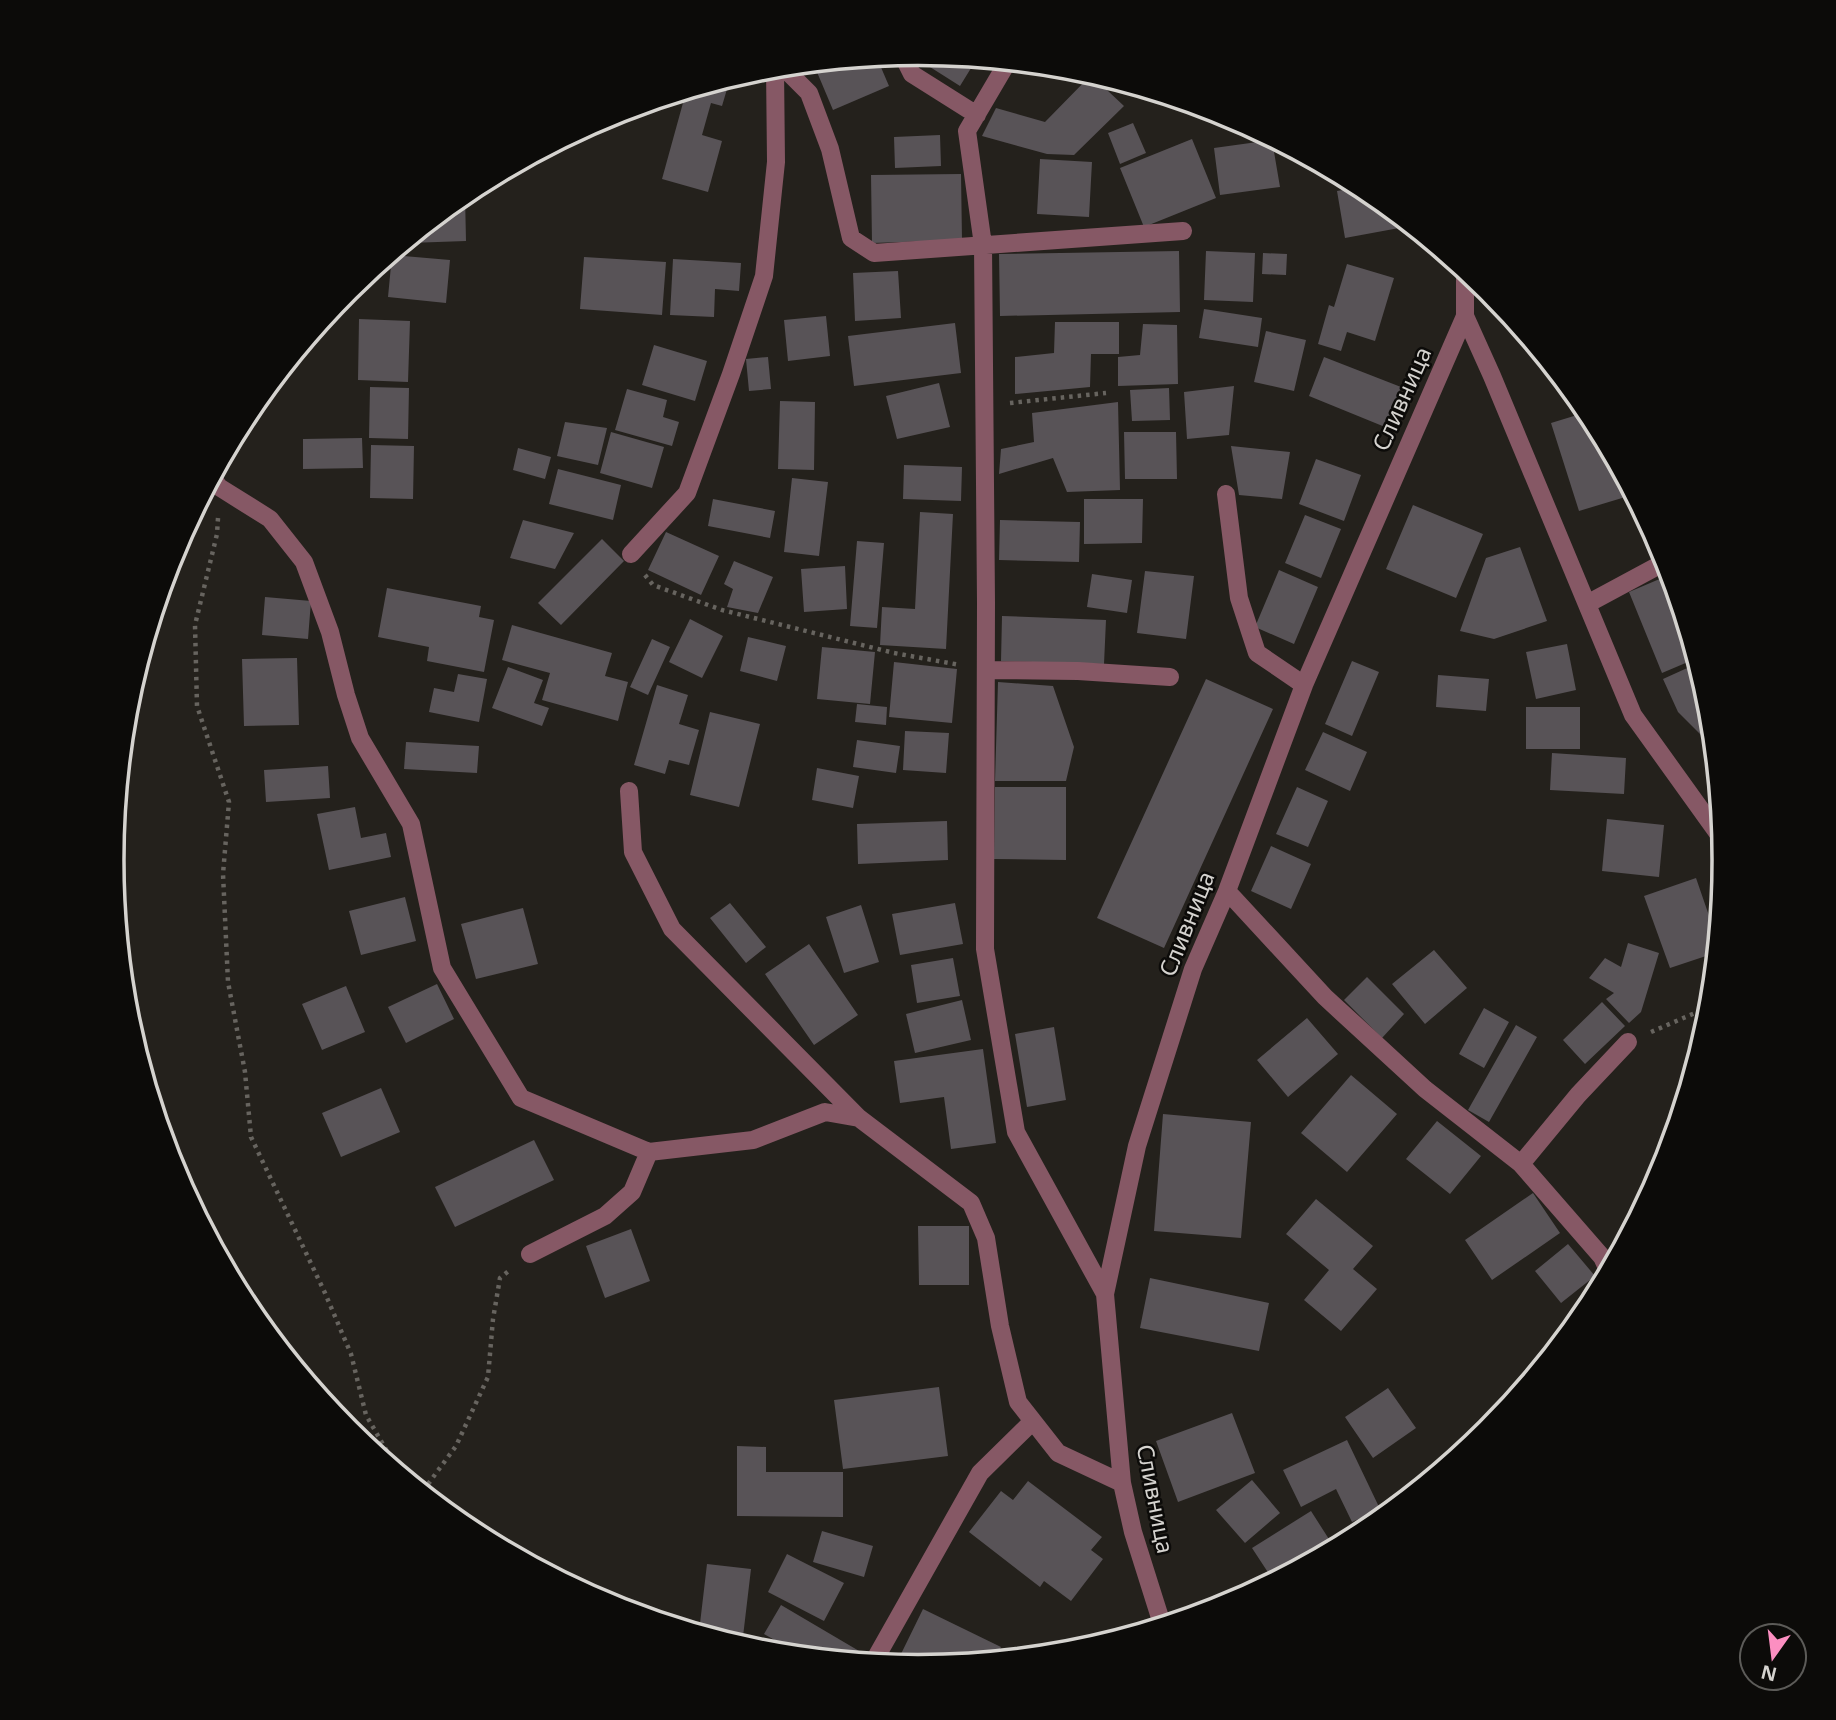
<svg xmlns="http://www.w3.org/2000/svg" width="1836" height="1720" viewBox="0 0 1836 1720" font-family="'Noto Sans',sans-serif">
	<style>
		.water { fill: #0e4b5c; stroke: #4a747e; stroke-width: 2 }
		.building { fill: #585357 }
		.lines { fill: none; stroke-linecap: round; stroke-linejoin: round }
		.path { stroke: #67645f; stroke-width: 4.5; stroke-dasharray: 3.5 5; stroke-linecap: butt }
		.minor { stroke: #865865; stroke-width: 18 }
		.labels { text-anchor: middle; stroke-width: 5; stroke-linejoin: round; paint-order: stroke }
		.street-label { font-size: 23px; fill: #d5d3cf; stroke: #0c0b09 }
		.rim { fill: none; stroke: #d5d3cf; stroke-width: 3.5 }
	</style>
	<rect width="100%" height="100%" fill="#24211c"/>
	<path class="water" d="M 125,988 L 135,1004 L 136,1029 L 134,1037 L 128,1017 Z"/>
	<path class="building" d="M 937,56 L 976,60 L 960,86 L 930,67 Z
		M 877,58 L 889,86 L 833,110 L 814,65 Z
		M 1091,75 L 1124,106 L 1074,155 L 1047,154 L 982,136 L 996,108 L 1045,122 Z
		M 730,79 L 722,106 L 711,103 L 702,135 L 722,141 L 708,192 L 662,179 L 686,92 Z
		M 1133,123 L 1146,153 L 1120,164 L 1108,133 Z
		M 940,135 L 941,166 L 895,168 L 894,137 Z
		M 1192,139 L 1216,198 L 1144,227 L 1120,168 Z
		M 1272,140 L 1280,187 L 1220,195 L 1214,148 Z
		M 1040,159 L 1092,162 L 1089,217 L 1037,214 Z
		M 961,174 L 962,240 L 872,243 L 871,175 Z
		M 1360,187 L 1366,190 L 1410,226 L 1345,238 L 1337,191 Z
		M 465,195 L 466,241 L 409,243 L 408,241 Z
		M 1179,251 L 1180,312 L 1000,316 L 999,254 Z
		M 1206,251 L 1255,253 L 1253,302 L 1204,300 Z
		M 1263,253 L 1287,254 L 1286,275 L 1262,274 Z
		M 392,255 L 450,260 L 446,303 L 388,297 Z
		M 584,257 L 666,262 L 662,315 L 580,309 Z
		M 673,259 L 741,263 L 739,291 L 715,289 L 714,317 L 670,315 Z
		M 1347,264 L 1394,278 L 1375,341 L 1347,332 L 1341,351 L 1318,344 L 1329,305 L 1334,307 Z
		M 898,271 L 901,318 L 855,321 L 853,273 Z
		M 1204,309 L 1262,318 L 1258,347 L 1199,338 Z
		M 826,316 L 830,356 L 788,361 L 784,320 Z
		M 359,319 L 410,321 L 408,382 L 358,380 Z
		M 1055,322 L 1119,322 L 1119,354 L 1091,354 L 1090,387 L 1015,394 L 1015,357 L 1054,353 Z
		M 955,323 L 961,373 L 854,386 L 848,336 Z
		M 1143,324 L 1177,325 L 1178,384 L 1118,386 L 1118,357 L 1140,355 Z
		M 1266,331 L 1306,340 L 1294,391 L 1254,382 Z
		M 654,345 L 707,361 L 695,401 L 642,385 Z
		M 768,357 L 771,389 L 749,391 L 746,359 Z
		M 1324,357 L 1401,387 L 1385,427 L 1309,396 Z
		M 939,383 L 950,427 L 897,439 L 886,396 Z
		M 1234,386 L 1229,435 L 1187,439 L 1184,392 Z
		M 370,387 L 409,388 L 408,439 L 369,438 Z
		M 1169,388 L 1170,420 L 1132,421 L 1130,390 Z
		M 627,389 L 667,400 L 663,417 L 679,422 L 672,446 L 615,430 Z
		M 780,401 L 815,402 L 814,470 L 778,469 Z
		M 1118,402 L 1120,490 L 1067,492 L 1053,458 L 999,474 L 1001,449 L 1034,442 L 1032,413 Z
		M 1587,412 L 1632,495 L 1579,511 L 1551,423 Z
		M 565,422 L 607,428 L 598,465 L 557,456 Z
		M 611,432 L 664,447 L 652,488 L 600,473 Z
		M 1124,432 L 1176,432 L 1177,479 L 1125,479 Z
		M 362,438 L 363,468 L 303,469 L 303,439 Z
		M 371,445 L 414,446 L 413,499 L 370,498 Z
		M 1231,446 L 1290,452 L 1282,499 L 1239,495 Z
		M 518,448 L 551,457 L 545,479 L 513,470 Z
		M 1316,459 L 1361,475 L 1344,521 L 1299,504 Z
		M 904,465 L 962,467 L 961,501 L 903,499 Z
		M 558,469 L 621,485 L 613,520 L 549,504 Z
		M 792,478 L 828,482 L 819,556 L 784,552 Z
		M 713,499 L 775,511 L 770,538 L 708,526 Z
		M 1084,499 L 1143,499 L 1142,543 L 1084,544 Z
		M 1413,505 L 1483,534 L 1456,598 L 1386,569 Z
		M 920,512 L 953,514 L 946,649 L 880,645 L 882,607 L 915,609 Z
		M 1305,515 L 1341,529 L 1321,578 L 1285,563 Z
		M 523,520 L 574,533 L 555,569 L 510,558 Z
		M 1000,520 L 1080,522 L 1079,562 L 999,560 Z
		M 666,532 L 719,556 L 701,595 L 648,570 Z
		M 602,539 L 624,561 L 561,625 L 538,603 Z
		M 857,541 L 884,543 L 877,628 L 850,626 Z
		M 1520,547 L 1547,621 L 1494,639 L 1460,631 L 1486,558 Z
		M 734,561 L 773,577 L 758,613 L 727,607 L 733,589 L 724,584 Z
		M 845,566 L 847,609 L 804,612 L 801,569 Z
		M 1279,570 L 1318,587 L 1294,644 L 1255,627 Z
		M 1145,571 L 1194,576 L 1186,639 L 1137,633 Z
		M 1092,574 L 1132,580 L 1127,613 L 1087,607 Z
		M 1669,575 L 1695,659 L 1662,673 L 1629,592 Z
		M 387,588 L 481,606 L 479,617 L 494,620 L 484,672 L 427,661 L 429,647 L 378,637 Z
		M 265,597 L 311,601 L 308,639 L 262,635 Z
		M 1002,616 L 1106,620 L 1104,664 L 1001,661 Z
		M 690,619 L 723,636 L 702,678 L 669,662 Z
		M 512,625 L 612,653 L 605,676 L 628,682 L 618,721 L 542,700 L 550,673 L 502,660 Z
		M 748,637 L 786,646 L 777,681 L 740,671 Z
		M 652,639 L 670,647 L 648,695 L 630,687 Z
		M 1567,644 L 1576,690 L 1536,699 L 1526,652 Z
		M 822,647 L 875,652 L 870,704 L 817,699 Z
		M 297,658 L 299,725 L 244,726 L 242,659 Z
		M 1352,661 L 1379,672 L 1352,736 L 1325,724 Z
		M 894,662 L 957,669 L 952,723 L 889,717 Z
		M 1696,664 L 1708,703 L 1713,747 L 1678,712 L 1663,679 Z
		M 508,667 L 543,680 L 534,703 L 549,708 L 542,726 L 492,708 Z
		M 458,674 L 487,679 L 479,722 L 429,712 L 434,688 L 454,692 Z
		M 1438,675 L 1489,679 L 1486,711 L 1436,707 Z
		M 1206,679 L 1273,709 L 1164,948 L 1097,918 Z
		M 998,682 L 1053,686 L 1074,747 L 1066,781 L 995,781 Z
		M 657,685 L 688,695 L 679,724 L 699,730 L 689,765 L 669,760 L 665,774 L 634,765 Z
		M 857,704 L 887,707 L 886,725 L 855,722 Z
		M 1526,707 L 1580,707 L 1580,749 L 1526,749 Z
		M 710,712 L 760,724 L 739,807 L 690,795 Z
		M 905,731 L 949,733 L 946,773 L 903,770 Z
		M 1323,732 L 1367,752 L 1350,791 L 1305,770 Z
		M 857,740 L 900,746 L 896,773 L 853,767 Z
		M 406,742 L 479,746 L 477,773 L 404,769 Z
		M 1552,753 L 1626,758 L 1624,794 L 1550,790 Z
		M 328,766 L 330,798 L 266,802 L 264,770 Z
		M 817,768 L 859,776 L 853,808 L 812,800 Z
		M 995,787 L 1066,787 L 1066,860 L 994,859 Z
		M 1297,787 L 1328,801 L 1308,847 L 1276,834 Z
		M 355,807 L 361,838 L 386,833 L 391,857 L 329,870 L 317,814 Z
		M 1607,819 L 1664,825 L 1659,877 L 1602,871 Z
		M 947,821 L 948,860 L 858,864 L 857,824 Z
		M 1271,846 L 1311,864 L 1291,909 L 1251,891 Z
		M 1696,878 L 1716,936 L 1715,953 L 1670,968 L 1644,896 Z
		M 405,897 L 416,941 L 361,955 L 349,911 Z
		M 730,903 L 766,947 L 746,963 L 710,918 Z
		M 955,903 L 963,944 L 900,955 L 892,914 Z
		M 861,905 L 879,962 L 844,973 L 826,917 Z
		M 523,908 L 538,964 L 476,979 L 461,924 Z
		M 1628,943 L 1659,953 L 1641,1012 L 1629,1023 L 1606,999 L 1614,993 L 1589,978 L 1605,958 L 1621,967 Z
		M 809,944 L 858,1015 L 814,1045 L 765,974 Z
		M 1434,950 L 1467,988 L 1425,1024 L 1392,984 Z
		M 953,958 L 960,996 L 917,1003 L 911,965 Z
		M 1367,977 L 1404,1014 L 1382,1038 L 1344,1000 Z
		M 437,984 L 454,1019 L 406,1043 L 388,1007 Z
		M 346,986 L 365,1032 L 322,1050 L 302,1004 Z
		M 962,1000 L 971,1040 L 915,1053 L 906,1014 Z
		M 1602,1002 L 1625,1026 L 1585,1064 L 1563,1040 Z
		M 1484,1008 L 1509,1022 L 1484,1068 L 1459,1054 Z
		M 1307,1018 L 1338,1054 L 1288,1097 L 1257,1060 Z
		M 1516,1025 L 1537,1037 L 1489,1122 L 1468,1110 Z
		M 1054,1027 L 1066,1100 L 1027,1107 L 1015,1034 Z
		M 983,1049 L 996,1143 L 951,1149 L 944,1097 L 900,1103 L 894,1061 Z
		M 1351,1075 L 1397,1114 L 1347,1172 L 1301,1133 Z
		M 381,1088 L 400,1132 L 341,1157 L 322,1113 Z
		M 1163,1114 L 1251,1122 L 1241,1238 L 1154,1231 Z
		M 1437,1121 L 1481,1156 L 1450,1194 L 1406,1159 Z
		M 534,1140 L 554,1180 L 455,1227 L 435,1187 Z
		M 1533,1193 L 1560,1233 L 1492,1280 L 1465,1240 Z
		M 1316,1199 L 1373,1246 L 1353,1269 L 1377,1289 L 1341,1331 L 1304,1300 L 1329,1270 L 1286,1234 Z
		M 918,1226 L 969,1226 L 969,1285 L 919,1285 Z
		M 631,1229 L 650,1281 L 605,1298 L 586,1246 Z
		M 1568,1244 L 1595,1276 L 1561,1303 L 1535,1271 Z
		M 1150,1278 L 1269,1303 L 1259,1351 L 1140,1328 Z
		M 939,1387 L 948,1456 L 843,1469 L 834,1400 Z
		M 1388,1388 L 1416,1428 L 1373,1458 L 1345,1417 Z
		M 1232,1413 L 1255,1473 L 1178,1502 L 1156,1441 Z
		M 1347,1440 L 1380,1509 L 1352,1522 L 1336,1489 L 1301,1507 L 1283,1470 Z
		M 737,1446 L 766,1447 L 766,1472 L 843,1472 L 843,1517 L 737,1516 Z
		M 1252,1480 L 1280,1513 L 1245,1543 L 1216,1510 Z
		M 1028,1481 L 1102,1537 L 1091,1550 L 1103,1559 L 1071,1601 L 1044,1581 L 1040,1587 L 969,1532 L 1001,1491 L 1013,1500 Z
		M 1311,1511 L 1334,1547 L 1273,1580 L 1252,1548 Z
		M 822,1531 L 873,1546 L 864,1577 L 813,1562 Z
		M 787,1554 L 844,1583 L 824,1621 L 768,1592 Z
		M 707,1564 L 751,1569 L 742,1645 L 699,1632 Z
		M 781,1605 L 871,1658 L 869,1661 L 799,1654 L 764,1634 Z
		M 923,1609 L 1001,1647 L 995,1658 L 919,1666 L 900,1656 Z"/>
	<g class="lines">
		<path class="path" d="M 1010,403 L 1106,393
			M 218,518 L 217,534 L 195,625 L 197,706 L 229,802 L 223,874 L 228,982 L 245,1072 L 251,1137 L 325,1293 L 351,1354 L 366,1415 L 399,1472
			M 645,575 L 653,585 L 722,610 L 894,653 L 960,665
			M 1651,1032 L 1709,1007
			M 423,1491 L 456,1446 L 488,1377 L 493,1319 L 500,1278 L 510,1270"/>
		<path class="minor" d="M 903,56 L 912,74 L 977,115
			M 1007,63 L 967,131 L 983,245 L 986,602 L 985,949 L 1016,1132 L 1105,1294
			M 783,67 L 809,93 L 830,149 L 851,238 L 874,253 L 1183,231
			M 1465,316 L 1492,376 L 1633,715 L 1722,839
			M 213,479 L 219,487 L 270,519 L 304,562 L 330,632 L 346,695 L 360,738 L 411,824 L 442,968 L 521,1098 L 649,1152 L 753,1140 L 825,1112 L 859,1118 L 971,1203 L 986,1238 L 1000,1326 L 1018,1402 L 1058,1453 L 1122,1483
			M 1226,494 L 1239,598 L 1257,653 L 1304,685
			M 631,554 L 687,493 L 731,374 L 764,276 L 776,162 L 775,68
			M 1587,604 L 1665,562
			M 986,670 L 1078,671 L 1170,677
			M 629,791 L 633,852 L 672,929 L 859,1118
			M 1227,891 L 1325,997 L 1425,1089 L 1521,1164 L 1602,1257 L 1608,1270
			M 1521,1164 L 1578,1095 L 1628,1042
			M 530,1254 L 605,1216 L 632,1192 L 649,1152
			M 1162,1624 L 1133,1532 L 1122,1483 L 1105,1294 L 1137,1146 L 1193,969 L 1227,891 L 1304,685 L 1465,316 L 1465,272
			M 874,1661 L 980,1473 L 1033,1421"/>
	</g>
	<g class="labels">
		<g class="street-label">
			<text transform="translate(1402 399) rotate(-66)" y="8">Сливница</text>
			<text transform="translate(1187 924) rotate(-68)" y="8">Сливница</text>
			<text transform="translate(1155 1499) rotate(79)" y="8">Сливница</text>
		</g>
	</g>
	<path d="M0 0H1836V1720H0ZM124 860a794 794 0 1 1 1588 0a794 794 0 1 1-1588 0Z" fill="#0c0b09" fill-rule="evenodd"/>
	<path class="rim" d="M124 860a794 794 0 1 1 1588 0a794 794 0 1 1-1588 0Z"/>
	<g transform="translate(1773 1657) rotate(194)"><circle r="33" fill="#0c0b09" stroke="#5c5b58" stroke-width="2"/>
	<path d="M0-5L12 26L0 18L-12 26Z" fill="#fc8fc1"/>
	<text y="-10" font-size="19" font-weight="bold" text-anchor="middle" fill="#d5d3cf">N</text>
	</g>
</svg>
